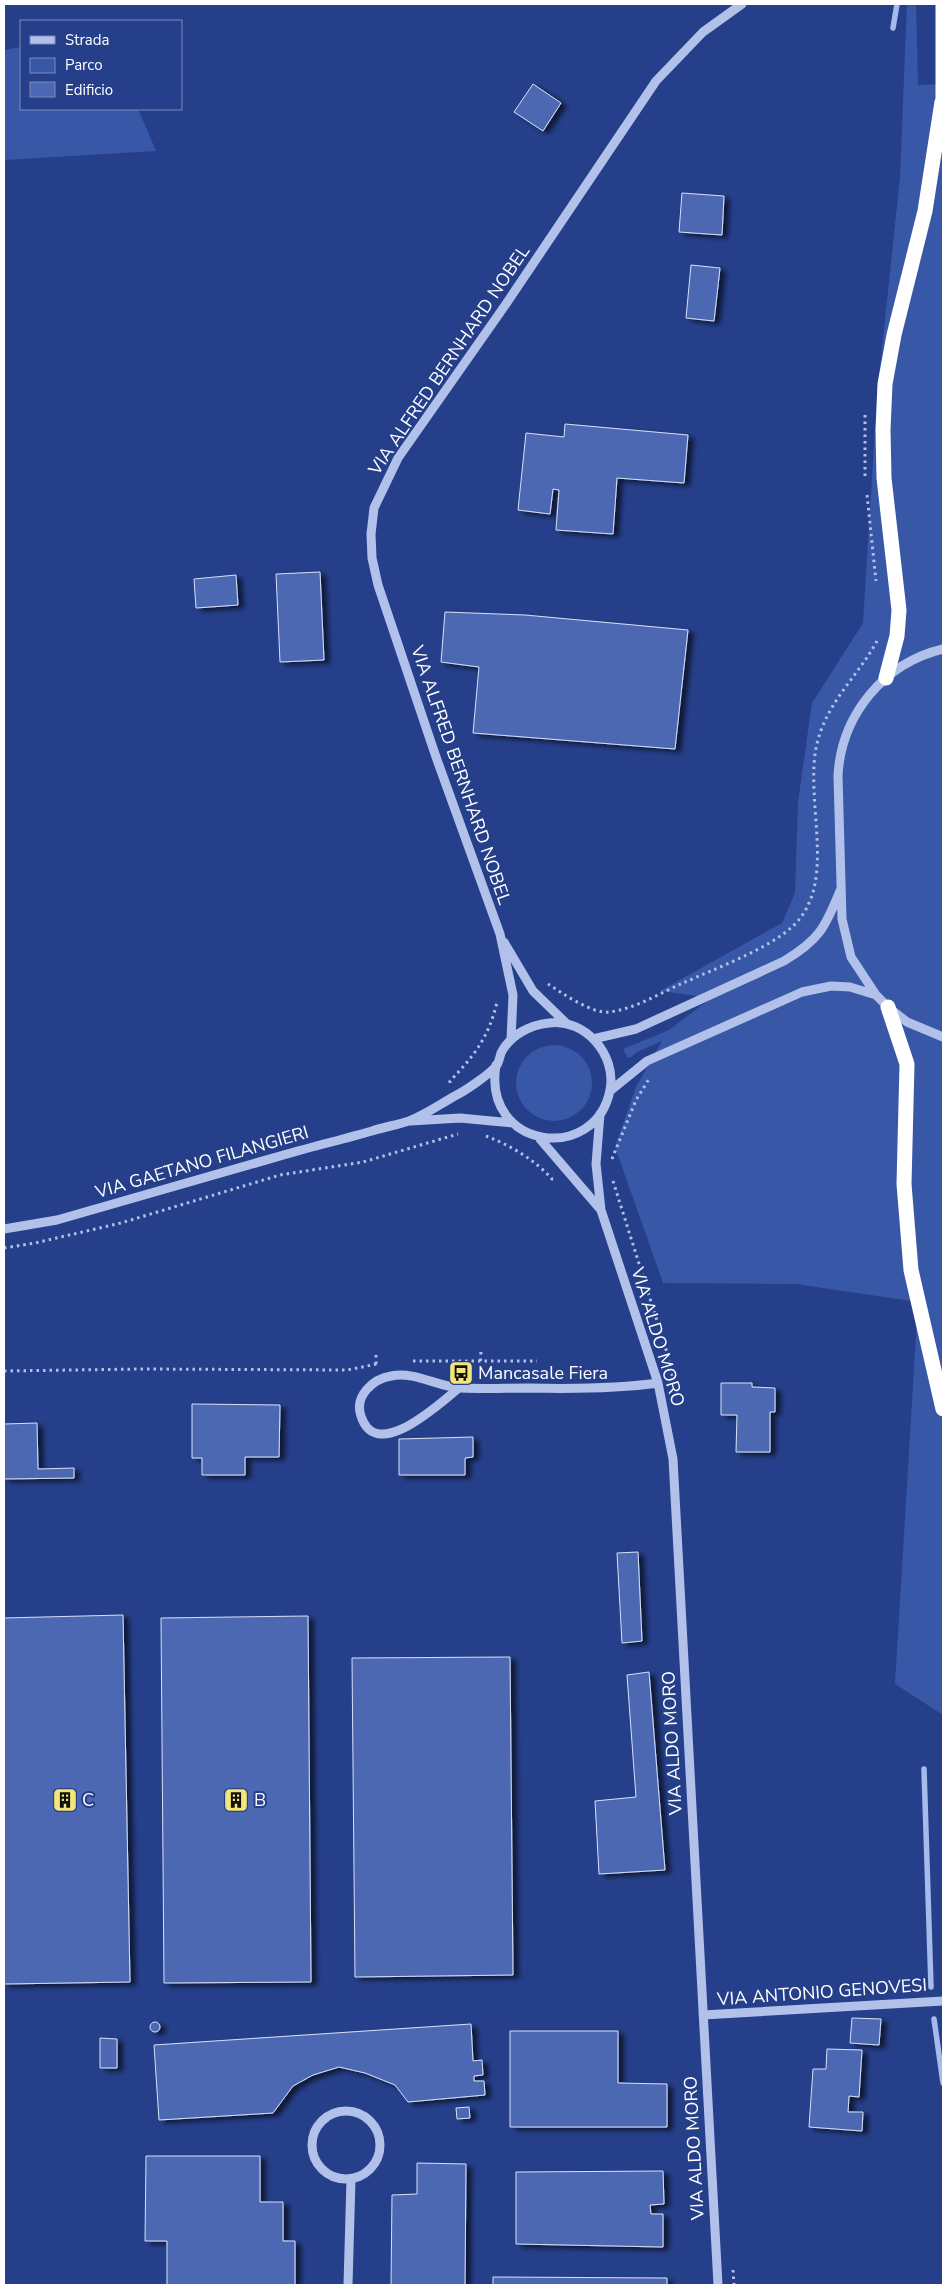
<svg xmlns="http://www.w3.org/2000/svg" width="947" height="2289" viewBox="0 0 947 2289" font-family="'Nunito Sans',sans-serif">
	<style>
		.green { fill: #3957a7 }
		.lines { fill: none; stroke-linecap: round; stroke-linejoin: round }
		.stream { stroke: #a6baeb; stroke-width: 5.5 }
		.building { fill: #4d68b2; stroke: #d6e0f8; filter: url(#shadow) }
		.path { stroke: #b2c1ea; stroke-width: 3; stroke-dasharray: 2.5 4; stroke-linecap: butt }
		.minor { stroke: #b2c1ea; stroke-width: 9 }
		.highway { stroke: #fff; stroke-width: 15 }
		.labels { text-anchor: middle; stroke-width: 4; stroke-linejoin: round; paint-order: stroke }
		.street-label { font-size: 18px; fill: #fff; stroke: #253f8a }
		.poi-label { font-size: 18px; fill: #fff; stroke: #253f8a; text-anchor: start }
	</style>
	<defs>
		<filter id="shadow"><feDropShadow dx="5.5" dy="3" stdDeviation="2.5" flood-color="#0009"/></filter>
	</defs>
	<rect width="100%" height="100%" fill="#253f8a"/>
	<path class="green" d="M 907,4 L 916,4 L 918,85 L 943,84 L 943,1715 L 895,1684 L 918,1302 L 796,1284 L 663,1283 L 615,1147 L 636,1087 L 662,1041 L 637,1052 L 630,1058 L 627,1057 L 623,1049 L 669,1030 L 711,998 L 660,991 L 782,923 L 795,893 L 798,802 L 812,703 L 863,623 L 877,396 L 900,177 Z
		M 21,47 L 21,109 L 138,109 L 156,151 L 4,160 L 4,50 Z
		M516 1083a38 38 0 1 1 76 0a38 38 0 1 1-76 0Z"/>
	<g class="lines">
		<path class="stream" d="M 893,28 L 897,4
			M 924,1769 L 931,1987
			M 934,2019 L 943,2083"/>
	</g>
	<path class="building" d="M 533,84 L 561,103 L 543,131 L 514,112 Z
		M 682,193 L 724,196 L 722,235 L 679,232 Z
		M 691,265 L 720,268 L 714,321 L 686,318 Z
		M 565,424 L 688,435 L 684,483 L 617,478 L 613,534 L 556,530 L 559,490 L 553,489 L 550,514 L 518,510 L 526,433 L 564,437 Z
		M 320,572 L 324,660 L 280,662 L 276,574 Z
		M 236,575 L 238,605 L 196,608 L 194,579 Z
		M 445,612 L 525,615 L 688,630 L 675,749 L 473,733 L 479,667 L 441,662 Z
		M 721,1383 L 752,1383 L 752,1387 L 775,1388 L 775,1412 L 770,1412 L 770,1452 L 736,1452 L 737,1415 L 721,1415 Z
		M 192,1404 L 280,1405 L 279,1457 L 245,1457 L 245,1475 L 202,1475 L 202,1458 L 192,1458 Z
		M 37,1423 L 38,1469 L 74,1468 L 74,1478 L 4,1479 L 4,1424 Z
		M 473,1437 L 473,1457 L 465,1458 L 465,1475 L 399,1475 L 399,1439 Z
		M 638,1552 L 642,1641 L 622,1643 L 617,1553 Z
		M 123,1615 L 130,1982 L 4,1984 L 4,1618 Z
		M 308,1616 L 311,1982 L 164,1983 L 161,1618 Z
		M 510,1657 L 513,1975 L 355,1977 L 352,1658 Z
		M 649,1672 L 665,1870 L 599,1874 L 595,1801 L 636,1797 L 627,1675 Z
		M 852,2018 L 881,2019 L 879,2045 L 850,2043 Z
		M150 2027a5 5 0 1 1 10 0a5 5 0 1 1-10 0Z
		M 471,2024 L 473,2061 L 482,2060 L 483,2075 L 474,2076 L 474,2081 L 484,2081 L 485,2095 L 408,2102 L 395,2085 L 365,2073 L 339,2067 L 313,2075 L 293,2086 L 273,2113 L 159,2120 L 154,2045 Z
		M 510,2031 L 618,2031 L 618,2083 L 667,2084 L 667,2127 L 510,2127 Z
		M 100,2038 L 117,2039 L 117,2068 L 100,2068 Z
		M 827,2049 L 862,2050 L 859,2097 L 849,2096 L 848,2112 L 863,2112 L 862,2131 L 809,2127 L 813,2069 L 826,2069 Z
		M 469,2107 L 470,2118 L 457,2119 L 456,2108 Z
		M 146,2156 L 260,2156 L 260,2202 L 283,2202 L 283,2241 L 295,2241 L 295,2285 L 167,2285 L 167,2241 L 145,2241 Z
		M 417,2163 L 466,2164 L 465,2285 L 391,2285 L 392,2195 L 417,2194 Z
		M 663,2171 L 664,2204 L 650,2205 L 651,2214 L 663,2214 L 663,2247 L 516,2244 L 516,2172 Z
		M 493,2277 L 667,2278 L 667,2285 L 493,2285 Z"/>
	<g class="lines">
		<path class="path" d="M 865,415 L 865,476
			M 867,495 L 876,581
			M 548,984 C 562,993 592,1014 609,1012 C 635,1009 660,993 683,983 C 716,968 767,950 793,926 C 799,921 805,912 808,905 C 829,864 807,796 816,748 C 825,703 857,678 877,641
			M 450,1083 L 450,1081 C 474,1056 489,1037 497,1002
			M 486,1136 C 510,1145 535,1160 552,1179 L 556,1178
			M 612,1159 L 636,1100 L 649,1079
			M 613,1181 L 669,1359 L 673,1379
			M 4,1248 L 35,1243 L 121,1223 L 280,1175 L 363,1162 L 458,1134
			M 376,1355 L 376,1366
			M 413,1361 L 537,1361
			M 4,1371 L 142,1369 L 347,1370 L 377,1364
			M 480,1374 L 481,1350
			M 733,2270 L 734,2285"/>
		<path class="minor" d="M 943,649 C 884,663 841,715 838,776 L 842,919 L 851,957 L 876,995 L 888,1007 L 907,1022 L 943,1037
			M 504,942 L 533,991 L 567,1024
			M 593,1039 L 636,1029 L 784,961 C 819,940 825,928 840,891
			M 511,1040 L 513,995 L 500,934 L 436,757 L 378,585 L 372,558 L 371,534 L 374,508 L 398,458 L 506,304 L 656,81 L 703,32 L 742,4
			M 610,1091 L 647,1061 L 802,992 L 831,986 L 850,987 L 876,995
			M 600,1114 L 596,1164 L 601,1210 L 658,1383 L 673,1459 L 718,2285
			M 411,1121 L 460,1118 L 513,1123
			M 540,1139 L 601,1210
			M 4,1229 L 57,1220 C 134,1198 210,1176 287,1154 C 315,1146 344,1139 372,1131 C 384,1127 397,1125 409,1121 C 424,1115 439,1105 453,1097 C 465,1091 489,1075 497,1065 C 499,1061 500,1057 501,1053 C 510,1035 530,1025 549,1023 C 585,1018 617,1055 610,1090 C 596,1164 482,1150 496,1065
			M 459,1388 C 440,1403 376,1464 361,1416 C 354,1396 373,1379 391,1376 C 415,1371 438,1387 461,1388 C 484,1389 507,1388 529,1388 C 573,1389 615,1389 658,1383
			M 703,2015 L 943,2001
			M312 2145a34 34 0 1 1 68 0a34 34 0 1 1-68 0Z
			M 348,2285 L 351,2179"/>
		<path class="highway" d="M 943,4 L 943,112
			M 886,678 L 897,636 L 899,610 L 884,478 L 883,430 L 885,384 L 894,335 L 925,211 L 942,102
			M 888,1007 L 907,1064 L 904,1184 L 911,1270 L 943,1409"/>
	</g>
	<defs>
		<symbol id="bus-square" viewBox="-11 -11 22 22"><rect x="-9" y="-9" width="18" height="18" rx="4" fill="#f4e676" stroke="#253f8a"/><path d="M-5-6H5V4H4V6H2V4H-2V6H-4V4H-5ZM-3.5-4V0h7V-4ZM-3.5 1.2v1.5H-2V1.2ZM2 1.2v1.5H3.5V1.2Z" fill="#111"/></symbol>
		<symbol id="building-square" viewBox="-11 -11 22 22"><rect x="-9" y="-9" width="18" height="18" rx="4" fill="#f4e676" stroke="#253f8a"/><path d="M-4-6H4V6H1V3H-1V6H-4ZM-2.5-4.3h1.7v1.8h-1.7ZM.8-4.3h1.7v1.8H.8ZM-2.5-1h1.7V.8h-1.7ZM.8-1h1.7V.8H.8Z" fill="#111"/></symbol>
	</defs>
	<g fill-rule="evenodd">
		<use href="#bus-square" x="447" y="1359" width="28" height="28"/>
		<use href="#building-square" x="51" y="1786" width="28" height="28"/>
		<use href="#building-square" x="222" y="1786" width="28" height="28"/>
	</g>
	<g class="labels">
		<g class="street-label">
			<text transform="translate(449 360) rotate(-56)" y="6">VIA ALFRED BERNHARD NOBEL</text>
			<text transform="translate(461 775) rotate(71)" y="6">VIA ALFRED BERNHARD NOBEL</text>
			<text transform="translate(202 1162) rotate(-16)" y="6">VIA GAETANO FILANGIERI</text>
			<text transform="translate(658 1337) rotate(73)" y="6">VIA ALDO MORO</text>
			<text transform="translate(672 1743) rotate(-93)" y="6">VIA ALDO MORO</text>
			<text transform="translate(822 1992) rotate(-4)" y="6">VIA ANTONIO GENOVESI</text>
			<text transform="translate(694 2148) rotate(-93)" y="6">VIA ALDO MORO</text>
		</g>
		<g class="poi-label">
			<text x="478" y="1379">Mancasale Fiera</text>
			<text x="82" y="1806">C</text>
			<text x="254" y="1806">B</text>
		</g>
	</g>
	<rect width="947" height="2289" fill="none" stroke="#ffffff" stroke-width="10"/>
	<rect x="20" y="20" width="162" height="90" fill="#253f8a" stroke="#7c8cb9"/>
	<rect x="30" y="36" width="25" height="8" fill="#b2c1ea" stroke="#7c8cb9"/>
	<text x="65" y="45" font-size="15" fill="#ffffff">Strada</text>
	<rect x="30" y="58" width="25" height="15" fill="#3957a7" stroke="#7c8cb9"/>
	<text x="65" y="70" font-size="15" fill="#ffffff">Parco</text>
	<rect x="30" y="82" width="25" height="15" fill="#4d68b2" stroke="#7c8cb9"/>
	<text x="65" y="95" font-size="15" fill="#ffffff">Edificio</text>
</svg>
